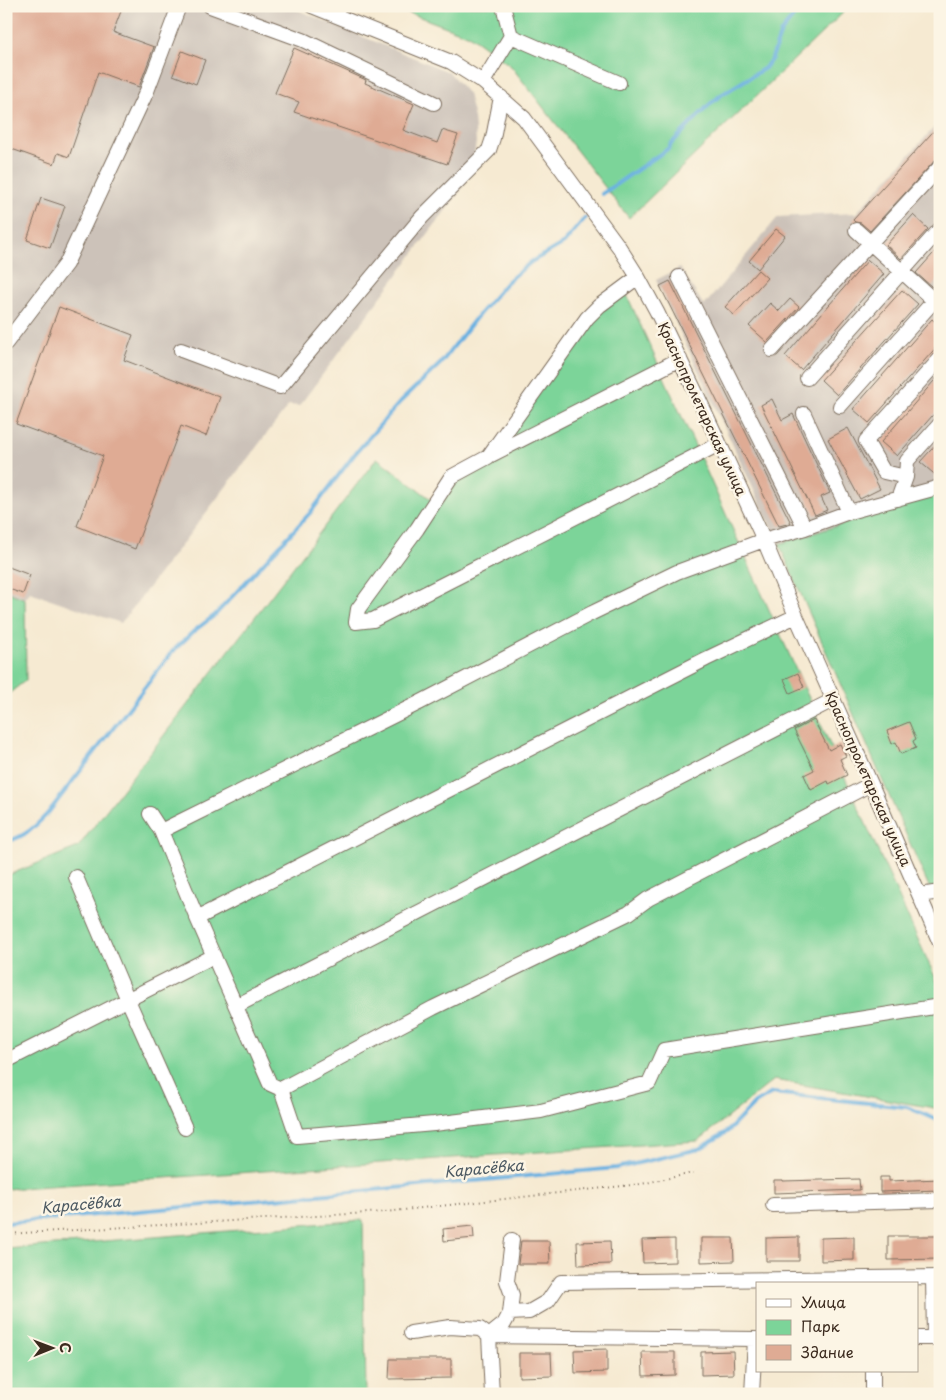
<svg xmlns="http://www.w3.org/2000/svg" width="946" height="1400" viewBox="0 0 946 1400" font-family="'Playpen Sans',sans-serif">
	<style>
		.industrial { fill: #ccc2b9 }
		.green { fill: #7cd499; stroke: #5c7f5c }
		.lines { fill: none; stroke-linecap: round; stroke-linejoin: round }
		.stream { stroke: #6bb1e1; stroke-width: 4 }
		.building { fill: #dfab94 }
		.minor-casing { stroke: #7c6d5d; stroke-width: 16 }
		.path { stroke: #7c6d5d; stroke-width: 2; stroke-dasharray: 1 4; stroke-linecap: butt }
		.minor { stroke: #fff; stroke-width: 14 }
		.labels { text-anchor: middle; stroke-width: 5; stroke-linejoin: round; paint-order: stroke }
		.street-label { font-size: 14px; fill: #3b2a1e; stroke: #fcf5e5 }
		.water-label { font-size: 15px; font-style: italic; fill: #4c5962; stroke: #fcf5e5 }
	</style>
	<rect width="100%" height="100%" fill="#fcf5e5"/>
	<filter id="ink" filterUnits="userSpaceOnUse"><feTurbulence type="fractalNoise" baseFrequency=".02" numOctaves="2"/><feDisplacementMap in="SourceGraphic" scale="10" xChannelSelector="R" yChannelSelector="G"/><feConvolveMatrix kernelMatrix="1 2 1 2 8 2 1 2 1" color-interpolation-filters="sRGB"/></filter>
	<filter id="wash" filterUnits="userSpaceOnUse"><feTurbulence type="fractalNoise" baseFrequency=".0096" numOctaves="4" result="noise"/><feDisplacementMap in="SourceGraphic" scale="20" xChannelSelector="R" yChannelSelector="G"/><feGaussianBlur stdDeviation="1.12" result="paint"/><feColorMatrix in="noise" values="0 0 0 0 0 0 0 0 0 0 0 0 0 0 0 0 0 1.4 0 .05"/><feComposite in="paint" operator="in"/></filter>
	<g filter="url(#wash)">
		<rect width="100%" height="100%" fill="#f6ead2"/>
		<path class="industrial" d="M 6,6 L 288,6 L 449,72 L 468,94 L 474,118 L 476,142 L 472,169 L 461,190 L 299,406 L 289,405 L 121,623 L 30,592 L 25,599 L 6,591 Z
			M 940,121 L 940,494 L 779,544 L 656,280 L 680,268 L 704,306 L 778,217 L 856,213 Z"/>
		<path class="green" d="M 391,6 L 850,6 L 629,218 L 511,66 L 470,36 Z
			M 626,293 L 940,988 L 940,1109 L 774,1080 L 698,1141 L 6,1189 L 6,876 L 78,847 L 377,458 L 436,503 L 455,480 L 496,455 L 590,319 Z
			M 940,494 L 940,912 L 779,544 Z
			M 6,591 L 25,599 L 26,680 L 6,696 Z
			M 363,1220 L 366,1394 L 6,1394 L 6,1249 Z"/>
		<g class="lines">
			<path class="stream" d="M 602,194 L 669,148 L 671,144 L 709,105 L 721,95 L 765,68 L 772,58 L 781,32 L 802,6
				M 6,842 C 26,836 34,828 48,813 L 172,652 L 194,631 L 215,615 L 310,513 L 354,455 L 400,402 L 441,363 L 475,319 L 507,282 L 531,262 L 564,243 L 585,218
				M 6,1223 L 617,1168 L 699,1149 L 728,1131 L 755,1103 L 772,1093 L 907,1107 L 940,1121"/>
		</g>
		<g id="blocks">
			<path class="building" d="M 9,6 L 123,6 L 113,32 L 154,47 L 139,87 L 98,72 L 69,157 L 58,153 L 54,164 L 6,147 L 6,15 Z
				M 294,48 L 344,70 L 366,80 L 365,83 L 414,104 L 403,130 L 437,143 L 442,130 L 458,135 L 447,164 L 294,112 L 299,102 L 275,93 Z
				M 182,51 L 205,60 L 196,84 L 173,75 Z
				M 940,124 L 940,155 L 870,231 L 861,223 L 855,222 L 853,220 Z
				M 41,198 L 65,206 L 50,248 L 27,240 Z
				M 913,215 L 928,229 L 901,259 L 886,245 Z
				M 776,229 L 785,236 L 758,269 L 749,261 Z
				M 940,246 L 940,277 L 932,287 L 916,273 Z
				M 868,260 L 884,274 L 801,370 L 785,356 Z
				M 758,270 L 767,278 L 734,315 L 725,307 Z
				M 670,281 L 791,523 L 779,526 L 660,286 Z
				M 902,290 L 918,304 L 837,395 L 821,380 Z
				M 790,299 L 799,307 L 767,342 L 749,326 L 770,303 L 779,311 Z
				M 59,307 L 133,335 L 124,360 L 220,397 L 206,436 L 181,426 L 135,549 L 77,526 L 103,456 L 16,424 Z
				M 932,319 L 940,326 L 940,343 L 869,423 L 853,409 Z
				M 940,374 L 940,407 L 897,456 L 881,442 Z
				M 772,399 L 782,420 L 793,414 L 830,493 L 821,497 L 827,510 L 820,513 L 815,515 L 761,405 Z
				M 848,428 L 880,489 L 860,499 L 828,439 Z
				M 940,440 L 940,478 L 939,478 L 920,462 Z
				M 6,566 L 30,575 L 23,594 L 6,588 Z
				M 798,673 L 804,687 L 790,693 L 784,679 Z
				M 814,720 L 829,750 L 840,744 L 846,756 L 840,759 L 847,775 L 829,784 L 828,781 L 811,790 L 804,775 L 814,770 L 794,730 Z
				M 909,722 L 916,739 L 913,741 L 916,748 L 901,754 L 896,742 L 892,744 L 887,731 Z
				M 880,1177 L 889,1177 L 889,1181 L 940,1179 L 940,1190 L 880,1192 Z
				M 859,1179 L 860,1190 L 774,1193 L 774,1180 L 783,1180 L 783,1181 Z
				M 473,1226 L 474,1238 L 444,1241 L 443,1229 Z
				M 888,1236 L 940,1236 L 940,1259 L 888,1260 Z
				M 799,1237 L 799,1261 L 766,1261 L 766,1238 Z
				M 854,1237 L 854,1260 L 821,1261 L 821,1238 Z
				M 701,1238 L 733,1238 L 734,1261 L 701,1262 Z
				M 675,1239 L 675,1262 L 643,1263 L 642,1240 Z
				M 521,1241 L 549,1241 L 550,1264 L 518,1264 Z
				M 610,1241 L 611,1264 L 578,1265 L 577,1242 Z
				M 607,1349 L 607,1372 L 575,1373 L 574,1350 Z
				M 733,1351 L 734,1374 L 701,1375 L 701,1352 Z
				M 642,1352 L 675,1352 L 675,1375 L 643,1376 Z
				M 519,1353 L 551,1353 L 552,1376 L 519,1377 Z
				M 390,1359 L 451,1359 L 451,1378 L 389,1379 Z"/>
		</g>
	</g>
	<g filter="url(#ink)">
		<use href="#blocks" fill-opacity="0" stroke="#7c6d5d" stroke-width="1"/>
		<g class="lines">
			<defs>
				<path id="minor" d="M 210,6 L 303,40 L 434,103
					M 312,6 L 451,62 L 483,82 L 524,118 L 619,247 L 638,277 L 657,312 L 697,395 L 764,540 L 796,616 L 871,784 L 940,943
					M 511,36 L 619,83
					M 483,82 L 511,36 L 503,6
					M 856,230 L 940,306
					M 638,277 L 599,306 L 587,318 L 488,457 L 451,477 L 417,529 L 358,609 L 356,622 L 373,620 L 719,444
					M 679,277 L 805,528
					M 6,343 L 66,264 L 147,91 L 179,6
					M 181,350 L 280,387 L 422,217 L 489,150 L 493,138 L 501,97
					M 772,350 L 940,167
					M 807,378 L 940,229
					M 840,406 L 940,294
					M 804,414 L 849,512
					M 491,455 L 680,359
					M 906,477 L 884,472 L 866,441 L 940,359
					M 898,499 L 906,477 L 907,461 L 940,424
					M 150,814 L 161,831 L 197,918 L 270,1084 L 281,1089 L 297,1136 L 434,1124 L 541,1111 L 649,1083 L 664,1050 L 940,1006
					M 161,831 L 421,702 L 592,613 L 677,572 L 764,540 L 805,528 L 849,512 L 940,487
					M 76,877 L 128,1000 L 185,1128
					M 920,895 L 940,892
					M 197,918 L 706,659 L 796,616
					M 236,1006 L 833,700
					M 6,1061 L 214,956
					M 281,1089 L 433,1008 L 629,913 L 648,899 L 871,784
					M 773,1205 L 940,1200
					M 933,1277 L 934,1338
					M 510,1313 L 529,1312 L 548,1301 L 561,1282 L 940,1277
					M 411,1333 L 450,1327 L 480,1329 L 489,1336 L 757,1339
					M 917,1338 L 940,1338
					M 873,1371 L 873,1394
					M 492,1394 L 489,1336 L 504,1324 L 510,1313 L 512,1295 L 507,1281 L 512,1240
					M 752,1394 L 755,1339"/>
			</defs>
			<use href="#minor" class="minor-casing"/>
			<path class="path" d="M 6,1234 L 385,1212 L 641,1184 L 693,1173"/>
			<use href="#minor" class="minor"/>
		</g>
	</g>
	<g class="labels">
		<g class="street-label">
			<text transform="translate(702 409) rotate(65)" y="5">Краснопролетарская улица</text>
			<text transform="translate(868 779) rotate(66)" y="5">Краснопролетарская улица</text>
		</g>
		<g class="water-label">
			<text transform="translate(484 1169) rotate(-5)" y="5">Карасёвка</text>
			<text transform="translate(81 1205) rotate(-5)" y="5">Карасёвка</text>
		</g>
	</g>
	<rect width="946" height="1400" fill="none" stroke="#fcf5e5" stroke-width="25"/>
	<rect x="756" y="1282" width="162" height="90" fill="#fcf5e5" stroke="#afa495"/>
	<rect x="766" y="1299" width="25" height="8" fill="#ffffff" stroke="#afa495"/>
	<text x="801" y="1308" font-size="15" fill="#3b2a1e">Улица</text>
	<rect x="766" y="1320" width="25" height="15" fill="#7cd499" stroke="#afa495"/>
	<text x="801" y="1332" font-size="15" fill="#3b2a1e">Парк</text>
	<rect x="766" y="1345" width="25" height="15" fill="#dfab94" stroke="#afa495"/>
	<text x="801" y="1358" font-size="15" fill="#3b2a1e">Здание</text>
	<g transform="translate(52 1348) rotate(89)" stroke="#fcf5e5" stroke-width="4" paint-order="stroke">
	<path d="M0-4L9 19L0 12L-9 19Z" fill="#3b2a1e"/>
	<text y="-8" font-size="14" font-weight="bold" text-anchor="middle" fill="#3b2a1e">С</text>
	</g>
</svg>
